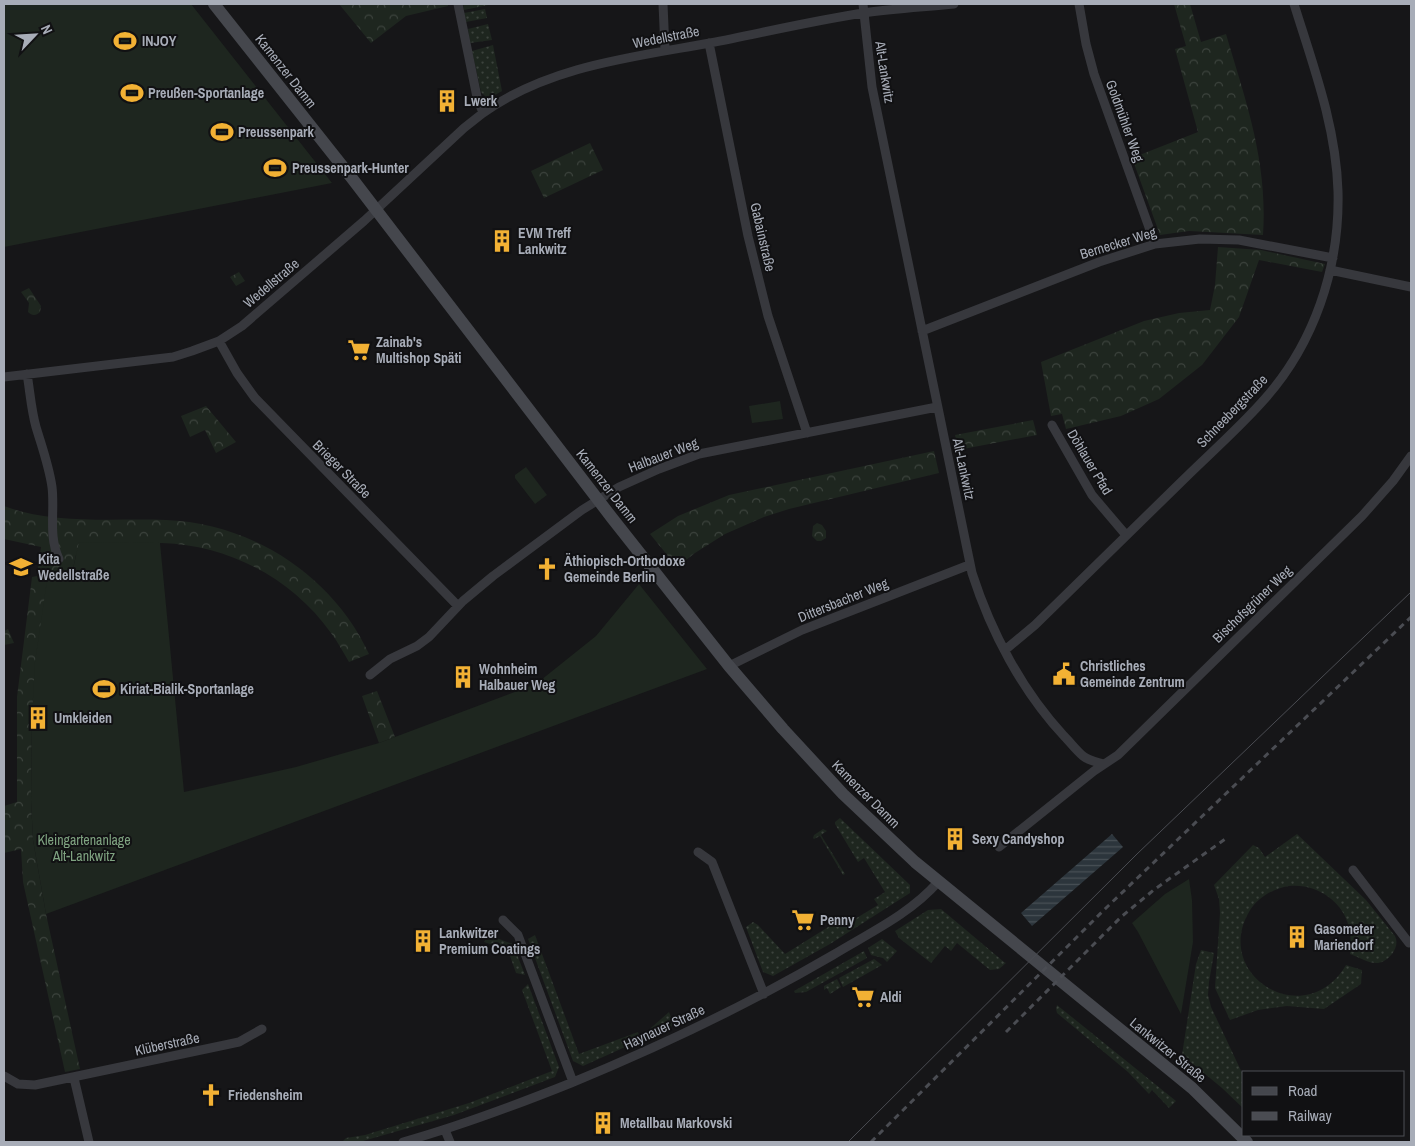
<svg xmlns="http://www.w3.org/2000/svg" width="1415" height="1146" viewBox="0 0 1415 1146" font-family="'Archivo Narrow',sans-serif">
	<style>
		.grass { fill: url(#grass-dots) }
		.forest { fill: url(#forest-crowns) }
		.garden { fill: #1e261f }
		.water { fill: url(#water-rules) }
		.lines { fill: none; stroke-linecap: round; stroke-linejoin: round }
		.street { stroke: #37383d; stroke-width: 9 }
		.secondary { stroke: #45474d; stroke-width: 12 }
		.tram { stroke: #4a4c52; stroke-width: 1 }
		.rail { stroke: #4a4c52; stroke-width: 3; stroke-dasharray: 6 5; stroke-linecap: butt }
		.labels { text-anchor: middle; stroke-width: 4; stroke-linejoin: round; paint-order: stroke }
		.street-label { font-size: 14px; fill: #a8adb8; stroke: #111113 }
		.poi-label { font-size: 14px; font-weight: bold; fill: #a8adb8; stroke: #111113; text-anchor: start }
		.park-label { font-size: 14px; fill: #7fa381; stroke: #111113 }
	</style>
	<defs>
		<pattern id="grass-dots" width="8" height="8" patternUnits="userSpaceOnUse" patternTransform="scale(1.25)"><rect width="8" height="8" fill="#1e261f"/><path d="M2 2h.1M6 6h.1" fill="none" stroke="#3c433d" stroke-width="1.8" stroke-linecap="round"/></pattern>
		<pattern id="forest-crowns" width="20" height="18" patternUnits="userSpaceOnUse" patternTransform="scale(1.25)"><rect width="20" height="18" fill="#1e261f"/><path d="M2 6a3 3 0 1 1 6 0M12 15a3 3 0 1 1 6 0" fill="none" stroke="#3c433d"/></pattern>
		<pattern id="water-rules" width="6" height="5" patternUnits="userSpaceOnUse" patternTransform="scale(1.25)"><rect width="6" height="5" fill="#2c353c"/><path d="M0 2.5h6" fill="none" stroke="#485056"/></pattern>
	</defs>
	<rect width="100%" height="100%" fill="#161618"/>
	<path class="grass" d="M 485,9 L 487,18 L 466,22 L 464,13 Z
		M 488,24 L 492,40 L 470,43 L 468,29 Z
		M 493,45 L 502,91 L 488,99 L 481,92 L 472,51 Z
		M 840,818 L 910,885 L 910,893 L 830,944 L 773,976 L 763,972 L 746,927 L 753,922 L 758,925 L 785,954 L 841,919 L 845,925 L 878,905 L 874,899 L 885,892 L 864,858 L 858,862 L 835,824 L 835,822 Z
		M 823,829 L 827,831 L 821,835 L 845,874 L 843,875 L 820,836 L 814,839 L 813,838 L 814,835 Z
		M 1297,834 L 1366,900 L 1395,936 C 1398,943 1396,948 1392,954 C 1378,971 1367,960 1350,954 C 1351,945 1351,936 1349,927 C 1343,901 1316,883 1289,886 C 1272,889 1257,898 1249,912 C 1212,976 1306,1033 1346,965 L 1362,970 L 1361,984 L 1324,1009 L 1287,1006 L 1258,1010 L 1230,1020 L 1215,988 L 1220,913 L 1219,899 L 1214,885 L 1253,845 L 1259,848 L 1265,857 Z
		M 941,909 L 1004,962 L 1006,963 L 999,969 L 990,970 L 957,943 L 951,951 L 945,946 L 931,963 L 899,938 L 895,931 L 928,910 Z
		M 488,935 L 513,944 L 525,975 L 516,973 L 508,950 L 484,942 Z
		M 535,935 L 579,1054 L 638,1032 L 639,1035 L 644,1034 L 669,1012 L 674,1025 L 583,1066 L 573,1061 L 528,939 Z
		M 882,939 L 897,951 L 887,962 L 883,958 L 871,955 L 868,948 Z
		M 1201,950 L 1214,953 L 1209,982 L 1208,995 L 1211,1007 L 1244,1077 L 1244,1109 L 1222,1088 L 1182,1055 L 1196,964 Z
		M 864,951 L 867,958 L 806,992 L 795,993 L 794,991 Z
		M 874,959 L 882,965 L 843,987 L 839,978 Z
		M 837,979 L 841,987 L 830,994 L 827,988 L 824,990 L 824,986 Z
		M 528,984 L 559,1067 L 555,1077 L 454,1115 L 363,1141 L 342,1142 L 346,1138 L 365,1135 L 469,1103 L 552,1071 L 522,990 Z
		M 1057,1005 L 1176,1101 L 1169,1108 L 1152,1090 L 1149,1094 L 1128,1072 L 1057,1013 L 1056,1009 Z"/>
	<path class="forest" d="M 339,4 L 448,4 L 448,6 L 406,16 L 371,43 Z
		M 463,4 L 487,4 L 488,5 L 464,10 Z
		M 1174,4 L 1190,4 L 1201,42 L 1226,34 C 1246,102 1268,162 1263,235 L 1189,231 L 1160,235 L 1132,158 L 1198,132 L 1175,49 L 1186,46 Z
		M 590,143 L 603,170 L 544,198 L 531,171 Z
		M 1218,247 L 1261,250 L 1325,264 L 1322,272 L 1259,260 L 1239,317 L 1202,365 L 1159,399 L 1121,416 L 1066,429 L 1062,414 L 1051,416 L 1041,362 L 1144,321 L 1179,313 L 1210,310 L 1215,285 Z
		M 239,272 L 245,281 L 236,286 L 230,277 Z
		M 29,288 L 41,306 L 40,312 C 36,316 32,316 28,312 L 29,303 L 21,292 Z
		M 206,406 L 236,442 L 216,453 L 205,430 L 190,437 L 181,416 Z
		M 1033,420 L 1037,435 L 958,450 L 955,435 Z
		M 934,451 L 939,473 L 789,509 L 764,517 L 725,534 L 695,553 L 677,567 L 650,534 L 678,516 L 729,495 Z
		M 4,506 C 53,525 114,518 166,520 C 252,523 333,576 369,654 L 349,662 C 343,652 338,642 331,633 C 292,578 228,545 162,543 C 152,543 142,546 132,547 C 113,550 94,552 76,555 L 73,569 L 61,577 L 32,716 L 31,800 L 33,840 L 46,914 L 80,1069 L 65,1072 L 23,882 L 21,849 L 4,853 L 4,806 L 17,802 L 17,697 L 32,577 L 37,576 L 41,547 L 4,539 Z
		M 817,523 L 822,525 L 826,531 L 826,538 L 821,541 L 817,541 L 812,536 L 813,526 Z
		M 8,629 L 14,643 L 4,645 L 4,631 Z
		M 377,691 L 395,737 L 379,743 L 362,696 Z"/>
	<path class="garden" d="M 4,4 L 191,4 L 332,183 L 4,247 Z
		M 780,401 L 783,419 L 752,423 L 749,406 Z
		M 526,467 L 547,495 L 535,504 L 515,478 L 515,475 Z
		M 79,542 L 160,543 L 184,792 L 296,767 L 379,743 L 536,684 L 596,636 L 639,584 L 707,669 L 46,914 L 33,840 L 31,800 L 32,716 L 35,662 L 48,574 L 61,577 L 73,569 Z
		M 1189,879 L 1192,900 L 1193,942 L 1181,1014 L 1138,932 L 1132,923 L 1165,894 Z"/>
	<path class="water" d="M 1112,834 L 1123,847 L 1032,926 L 1021,913 Z"/>
	<g class="lines">
		<path class="street" d="M 458,4 L 477,97 L 483,113
			M 663,4 L 665,50
			M 863,4 L 872,87 L 972,573 C 991,632 1022,691 1064,736 C 1070,742 1076,750 1083,756 C 1089,761 1097,762 1104,764
			M 1079,4 L 1086,44 L 1094,74 L 1155,244
			M 709,43 L 748,236 L 768,316 L 807,433
			M 1330,270 L 1411,287
			M 922,331 L 1099,262 L 1155,244 L 1200,239 L 1239,240 L 1333,258
			M 219,341 L 237,373 L 255,398 L 458,606
			M 27,374 C 30,391 31,409 36,427 C 42,447 49,466 52,487 C 55,511 48,536 59,559
			M 4,377 L 173,357 L 192,351 L 219,341 L 242,326 L 364,221 L 464,128 L 483,113 C 549,66 633,57 710,43 C 761,33 812,21 863,13 C 893,9 924,7 954,4
			M 1052,425 L 1092,495 L 1126,535
			M 1005,650 L 1035,625 C 1083,578 1131,531 1178,485 C 1206,457 1236,431 1262,402 C 1314,345 1340,268 1338,191 C 1336,126 1313,65 1294,4
			M 729,666 L 802,630 L 969,565
			M 370,675 L 390,659 L 417,646 L 429,637 L 463,601 L 493,576 L 582,510 L 619,487 L 659,469 L 699,454 L 937,407
			M 999,847 L 1094,771 L 1118,755 L 1362,516 L 1393,481 L 1411,456
			M 698,852 L 712,862 L 764,994
			M 1353,870 L 1409,943 L 1411,941
			M 503,920 L 518,935 L 573,1082
			M 4,1076 L 18,1084 L 35,1085 L 239,1042 L 262,1029
			M 74,1078 L 89,1142
			M 445,1130 L 450,1142
			M 403,1142 C 460,1126 516,1105 571,1083 C 661,1046 749,1004 833,955 C 869,933 910,914 938,882"/>
		<path class="secondary" d="M 214,4 L 351,177 L 612,518 L 729,666 L 783,729 L 843,794 L 915,862 L 1192,1088 L 1247,1142"/>
		<path class="tram" d="M 848,1142 L 1137,854 L 1411,592"/>
		<path class="rail" d="M 1006,1032 L 1121,917 L 1155,889 L 1228,837
			M 871,1142 L 1106,908 L 1411,617"/>
	</g>
	<defs>
		<symbol id="stadium-bare" viewBox="-9 -9 18 18"><path d="M0-5a6.5 5 0 1 0 0 10a6.5 5 0 1 0 0-10ZM-3.5-1.8h7v3.6h-7Z" fill="#f2b134" stroke="#111113" stroke-width="2.5" paint-order="stroke"/></symbol>
		<symbol id="building-bare" viewBox="-9 -9 18 18"><path d="M-4-6H4V6H1V3H-1V6H-4ZM-2.5-4.3h1.7v1.8h-1.7ZM.8-4.3h1.7v1.8H.8ZM-2.5-1h1.7V.8h-1.7ZM.8-1h1.7V.8H.8Z" fill="#f2b134" stroke="#111113" stroke-width="2.5" paint-order="stroke"/></symbol>
		<symbol id="supermarket-bare" viewBox="-9 -9 18 18"><path d="M-6-5.5h2.5l.6 2H6L4.5 2H-2.5L-4.4-4H-6ZM-1.5 3.2a1.3 1.3 0 1 0 .1 0ZM3 3.2a1.3 1.3 0 1 0 .1 0Z" fill="#f2b134" stroke="#111113" stroke-width="2.5" paint-order="stroke"/></symbol>
		<symbol id="school-bare" viewBox="-9 -9 18 18"><path d="M0-5L7-2L0 1L-7-2ZM-4 1L0 2.5L4 1V4Q0 6-4 4Z" fill="#f2b134" stroke="#111113" stroke-width="2.5" paint-order="stroke"/></symbol>
		<symbol id="church-bare" viewBox="-9 -9 18 18"><path d="M-1.2-6h2.4v3.5h3.3v2.4h-3.3V6h-2.4V-.1h-3.3v-2.4h3.3Z" fill="#f2b134" stroke="#111113" stroke-width="2.5" paint-order="stroke"/></symbol>
		<symbol id="civic-bare" viewBox="-9 -9 18 18"><path d="M-.6-6.5H3V-4.5H.6V-3L4-1V1h2V6H-6V1h2V-1L-.6-3ZM-1.2 2.5V6h2.4V2.5Z" fill="#f2b134" stroke="#111113" stroke-width="2.5" paint-order="stroke"/></symbol>
	</defs>
	<g fill-rule="evenodd">
		<use href="#stadium-bare" x="109" y="25" width="32" height="32"/>
		<use href="#stadium-bare" x="116" y="77" width="32" height="32"/>
		<use href="#building-bare" x="431" y="85" width="32" height="32"/>
		<use href="#stadium-bare" x="206" y="116" width="32" height="32"/>
		<use href="#stadium-bare" x="259" y="152" width="32" height="32"/>
		<use href="#building-bare" x="486" y="225" width="32" height="32"/>
		<use href="#supermarket-bare" x="343" y="334" width="32" height="32"/>
		<use href="#school-bare" x="5" y="551" width="32" height="32"/>
		<use href="#church-bare" x="531" y="553" width="32" height="32"/>
		<use href="#civic-bare" x="1048" y="658" width="32" height="32"/>
		<use href="#building-bare" x="447" y="661" width="32" height="32"/>
		<use href="#stadium-bare" x="88" y="673" width="32" height="32"/>
		<use href="#building-bare" x="22" y="702" width="32" height="32"/>
		<use href="#building-bare" x="939" y="823" width="32" height="32"/>
		<use href="#supermarket-bare" x="787" y="904" width="32" height="32"/>
		<use href="#building-bare" x="1281" y="921" width="32" height="32"/>
		<use href="#building-bare" x="407" y="925" width="32" height="32"/>
		<use href="#supermarket-bare" x="847" y="981" width="32" height="32"/>
		<use href="#church-bare" x="195" y="1079" width="32" height="32"/>
		<use href="#building-bare" x="587" y="1107" width="32" height="32"/>
	</g>
	<g class="labels">
		<g class="street-label">
			<text transform="translate(666 37) rotate(-11)" y="5">Wedellstraße</text>
			<text transform="translate(286 71) rotate(52)" y="5">Kamenzer Damm</text>
			<text transform="translate(885 72) rotate(81)" y="5">Alt-Lankwitz</text>
			<text transform="translate(1125 121) rotate(70)" y="5">Goldmühler Weg</text>
			<text transform="translate(763 237) rotate(77)" y="5">Gabainstraße</text>
			<text transform="translate(1118 243) rotate(-17)" y="5">Bernecker Weg</text>
			<text transform="translate(271 283) rotate(-40)" y="5">Wedellstraße</text>
			<text transform="translate(1232 411) rotate(-46)" y="5">Schneebergstraße</text>
			<text transform="translate(663 455) rotate(-21)" y="5">Halbauer Weg</text>
			<text transform="translate(1090 462) rotate(59)" y="5">Döhlauer Pfad</text>
			<text transform="translate(342 469) rotate(45)" y="5">Brieger Straße</text>
			<text transform="translate(964 469) rotate(78)" y="5">Alt-Lankwitz</text>
			<text transform="translate(607 486) rotate(52)" y="5">Kamenzer Damm</text>
			<text transform="translate(843 600) rotate(-22)" y="5">Dittersbacher Weg</text>
			<text transform="translate(1252 604) rotate(-44)" y="5">Bischofsgrüner Weg</text>
			<text transform="translate(866 794) rotate(45)" y="5">Kamenzer Damm</text>
			<text transform="translate(664 1027) rotate(-25)" y="5">Haynauer Straße</text>
			<text transform="translate(167 1044) rotate(-12)" y="5">Klüberstraße</text>
			<text transform="translate(1168 1050) rotate(39)" y="5">Lankwitzer Straße</text>
		</g>
		<g class="poi-label">
			<text x="142" y="46">INJOY</text>
			<text x="148" y="98">Preußen-Sportanlage</text>
			<text x="464" y="106">Lwerk</text>
			<text x="238" y="137">Preussenpark</text>
			<text x="292" y="173">Preussenpark-Hunter</text>
			<text x="518" y="238">EVM Treff<tspan x="518" dy="16">Lankwitz</tspan></text>
			<text x="376" y="347">Zainab's<tspan x="376" dy="16">Multishop Späti</tspan></text>
			<text x="38" y="564">Kita<tspan x="38" dy="16">Wedellstraße</tspan></text>
			<text x="564" y="566">Äthiopisch-Orthodoxe<tspan x="564" dy="16">Gemeinde Berlin</tspan></text>
			<text x="1080" y="671">Christliches<tspan x="1080" dy="16">Gemeinde Zentrum</tspan></text>
			<text x="479" y="674">Wohnheim<tspan x="479" dy="16">Halbauer Weg</tspan></text>
			<text x="120" y="694">Kiriat-Bialik-Sportanlage</text>
			<text x="54" y="723">Umkleiden</text>
			<text x="972" y="844">Sexy Candyshop</text>
			<text x="820" y="925">Penny</text>
			<text x="1314" y="934">Gasometer<tspan x="1314" dy="16">Mariendorf</tspan></text>
			<text x="439" y="938">Lankwitzer<tspan x="439" dy="16">Premium Coatings</tspan></text>
			<text x="880" y="1002">Aldi</text>
			<text x="228" y="1100">Friedensheim</text>
			<text x="620" y="1128">Metallbau Markovski</text>
		</g>
		<g class="park-label">
			<text x="84" y="845">Kleingartenanlage<tspan x="84" dy="16">Alt-Lankwitz</tspan></text>
		</g>
	</g>
	<rect width="1415" height="1146" fill="none" stroke="#a8adb8" stroke-width="10"/>
	<rect x="1242" y="1071" width="162" height="65" fill="#111113" stroke="#4d4f55"/>
	<rect x="1252" y="1087" width="25" height="8" fill="#45474d" stroke="#4d4f55"/>
	<text x="1288" y="1096" font-size="15" fill="#a8adb8">Road</text>
	<rect x="1252" y="1112" width="25" height="8" fill="#4a4c52" stroke="#4d4f55"/>
	<text x="1288" y="1121" font-size="15" fill="#a8adb8">Railway</text>
	<g transform="translate(35 35) rotate(65)" stroke="#111113" stroke-width="4" paint-order="stroke">
	<path d="M0-4L9 19L0 12L-9 19Z" fill="#a8adb8"/>
	<text y="-8" font-size="14" font-weight="bold" text-anchor="middle" fill="#a8adb8">N</text>
	</g>
</svg>
